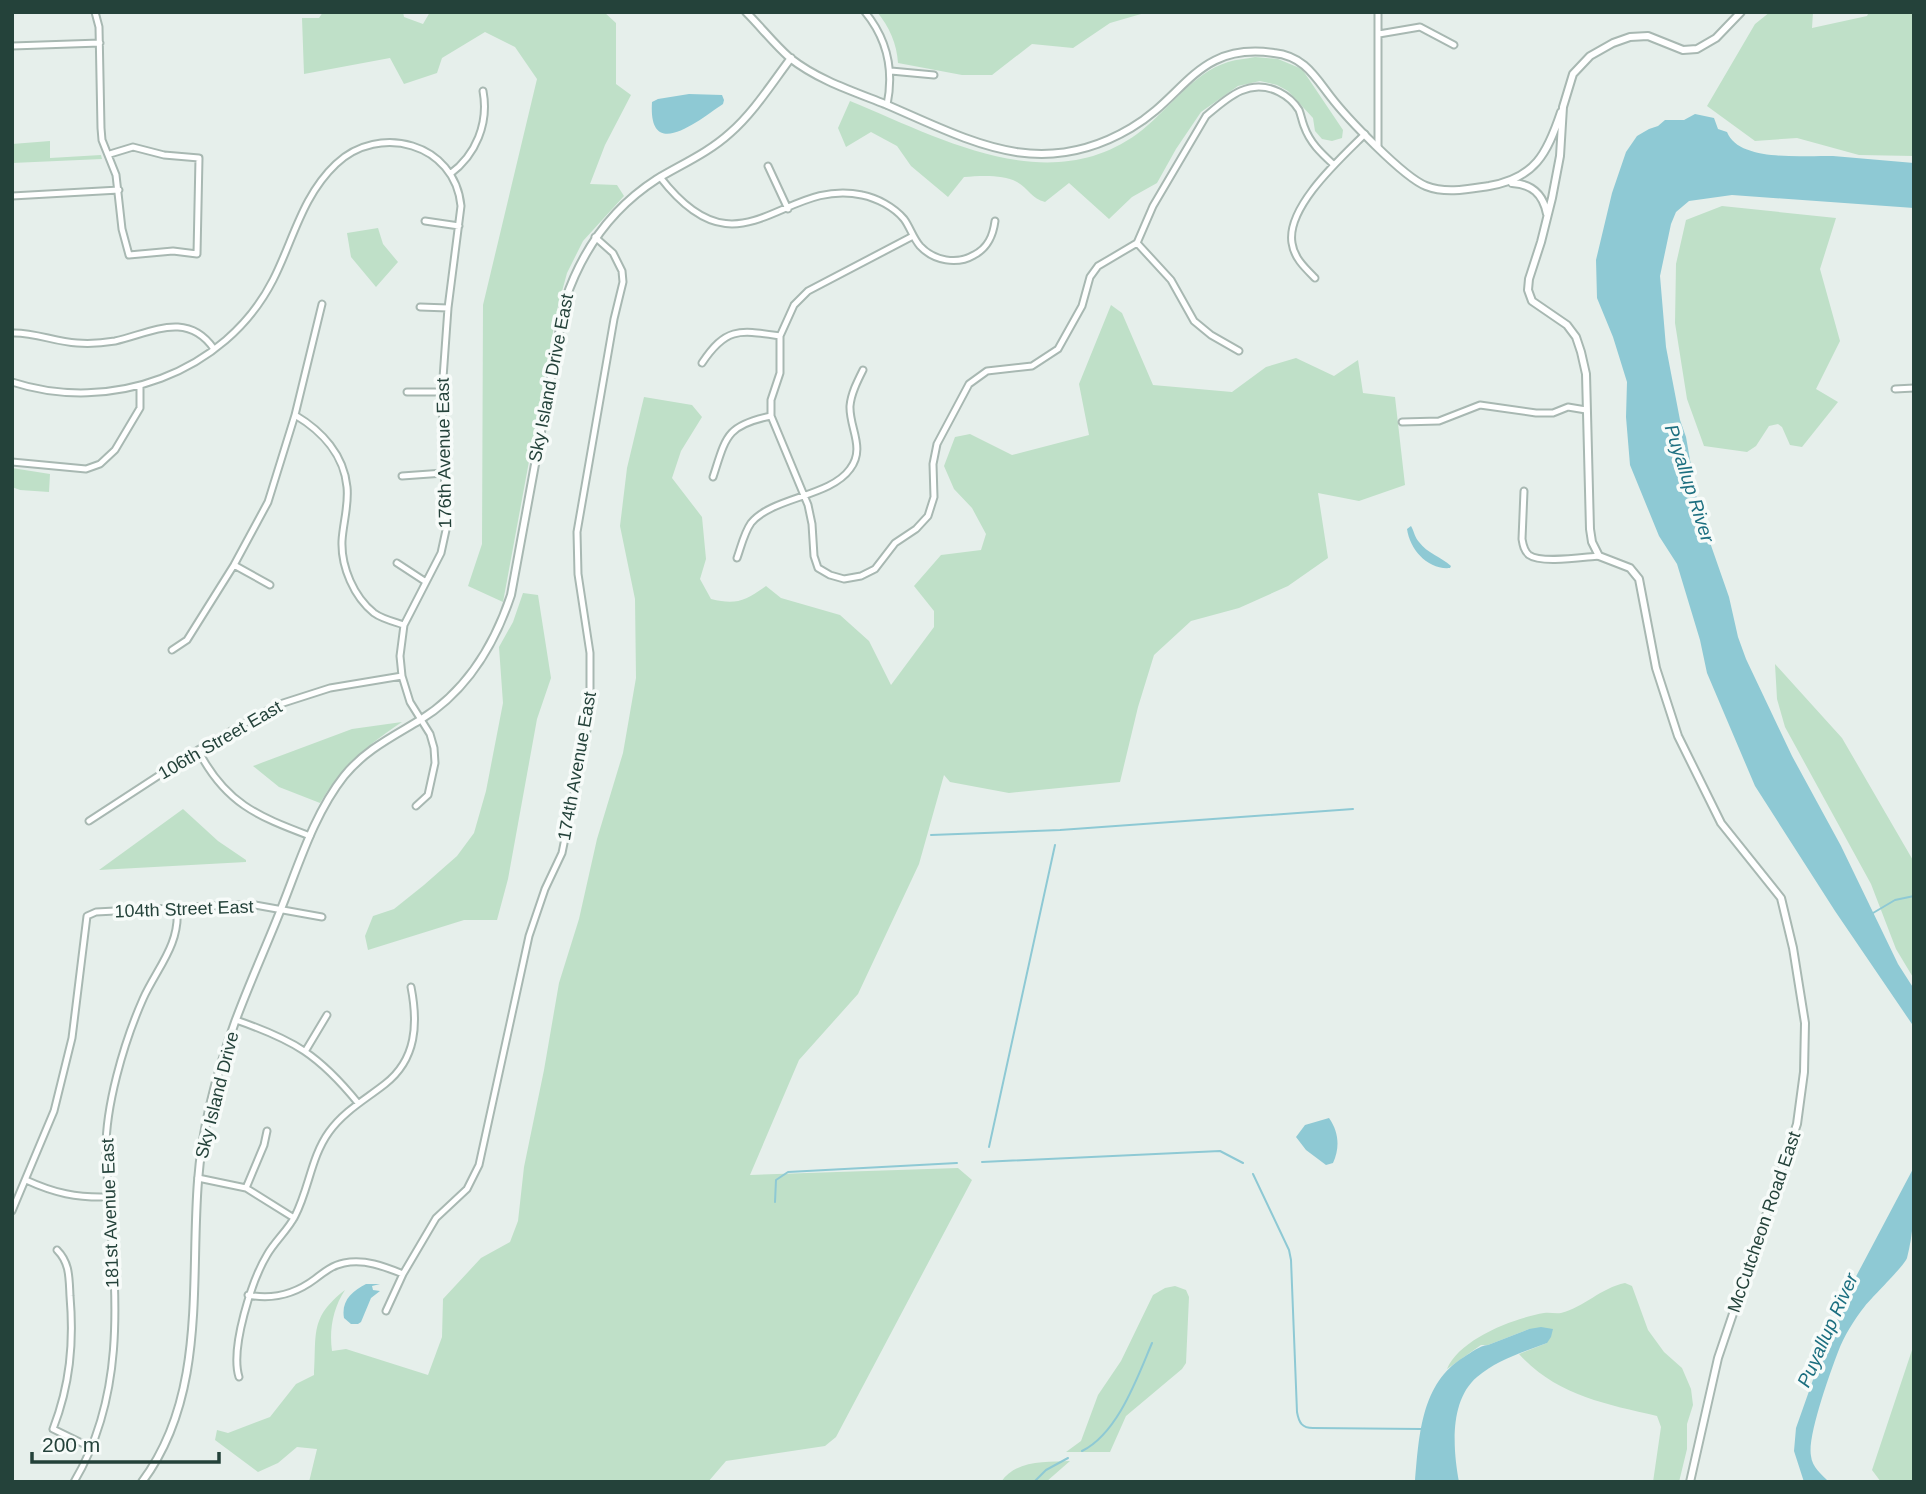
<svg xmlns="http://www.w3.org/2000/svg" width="1926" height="1494" viewBox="0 0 1926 1494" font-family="Arial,sans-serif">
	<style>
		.green { fill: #bfe0c8 }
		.water { fill: #8ec9d4 }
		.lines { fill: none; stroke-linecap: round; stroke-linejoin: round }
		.stream { stroke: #8ec9d4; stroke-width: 2 }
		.minor-casing { stroke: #a8b8b2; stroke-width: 9 }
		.tertiary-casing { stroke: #a8b8b2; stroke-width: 10 }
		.minor { stroke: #fff; stroke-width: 5 }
		.tertiary { stroke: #fff; stroke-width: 6 }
		.labels { text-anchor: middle; stroke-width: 7; stroke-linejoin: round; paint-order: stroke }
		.street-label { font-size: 18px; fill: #24423a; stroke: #f7fbf9 }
		.water-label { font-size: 19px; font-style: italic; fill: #1c6f80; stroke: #f7fbf9 }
	</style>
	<rect width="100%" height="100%" fill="#e6efeb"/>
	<path class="green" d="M 323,12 L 403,12 L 404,17 L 423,24 L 430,12 L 604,12 L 616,23 L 616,84 L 631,95 L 605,145 L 590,184 L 617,185 L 624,196 L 583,241 L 567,273 L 557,310 L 503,602 L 468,586 L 482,544 L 483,305 L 537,79 L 515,47 L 485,32 L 442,58 L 437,73 L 404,84 L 390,58 L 304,74 L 302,18 L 319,18 Z
		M 877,12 L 1148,12 L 1110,23 L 1073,48 L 1032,44 L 992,75 L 962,75 L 898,63 C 897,44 889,26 877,12 Z
		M 1770,12 L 1813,12 L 1812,28 L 1867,16 L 1869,12 L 1914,12 L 1914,156 L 1859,155 L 1797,138 L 1755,141 L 1707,106 L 1755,24 Z
		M 1255,57 L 1278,59 L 1302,69 L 1343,130 L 1342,138 L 1332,141 L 1322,139 L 1315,131 L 1313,118 L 1288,91 L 1277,85 L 1260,81 L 1238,86 L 1201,112 L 1176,149 L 1157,183 L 1132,197 L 1109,219 L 1069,183 L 1045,202 C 1032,199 1028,188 1017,182 C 1002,174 980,176 964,177 L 948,197 L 911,166 L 897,146 L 871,132 L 846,147 L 838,128 L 850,101 C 938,137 1047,199 1137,134 C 1167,112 1192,73 1228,62 C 1237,59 1246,59 1255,57 Z
		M 50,141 L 50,158 L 101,155 L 102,159 L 12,163 L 12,144 Z
		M 1722,206 L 1836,218 L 1820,269 L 1840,341 L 1816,389 L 1838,402 L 1802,447 L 1790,445 L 1782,427 L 1778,424 L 1769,426 L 1756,446 L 1747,452 L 1704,446 L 1687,399 L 1675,323 L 1676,264 L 1686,220 Z
		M 378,228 L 383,244 L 398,262 L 376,287 L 351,257 L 347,233 Z
		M 1111,305 L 1122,313 L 1153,385 L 1232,392 L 1266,367 L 1296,358 L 1334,376 L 1358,360 L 1363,393 L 1395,397 L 1405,485 L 1359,501 L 1318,493 L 1328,558 L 1288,586 L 1239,608 L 1191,621 L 1154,655 L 1138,707 L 1120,782 L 1009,793 L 950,782 L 944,775 L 919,864 L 858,994 L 799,1060 L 750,1175 L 958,1168 L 972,1180 L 836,1437 L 825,1446 L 726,1461 L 708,1482 L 309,1482 L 317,1449 L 297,1447 L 278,1463 L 258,1472 L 215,1440 L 217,1430 L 228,1433 L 270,1417 L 296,1384 L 314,1375 C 317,1334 309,1318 345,1290 C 333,1308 329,1330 332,1351 L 346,1349 L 428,1375 L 442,1337 L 443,1299 L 481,1258 L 510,1242 L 518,1221 L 524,1167 L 544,1070 L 559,983 L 579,919 L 597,839 L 623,753 L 636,678 L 635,599 L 620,526 L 627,468 L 644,397 L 692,405 L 702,417 L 681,451 L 672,478 L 702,517 L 706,559 L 700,579 L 711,599 C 736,605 745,601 766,586 L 781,598 L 840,615 L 869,641 L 891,685 L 934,627 L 934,611 L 914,586 L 941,555 L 981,550 L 986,534 L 972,508 L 954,489 L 944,466 L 955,437 L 970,434 L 1012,455 L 1089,435 L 1079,384 Z
		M 12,468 L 50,474 L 49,492 L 20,490 L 12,487 Z
		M 523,593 L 538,595 L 551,678 L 537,719 L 508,879 L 497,920 L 464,920 L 368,950 L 365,936 L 373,916 L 394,909 L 424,885 L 457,856 L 474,833 L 486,791 L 503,703 L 499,647 L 513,622 Z
		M 1775,664 L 1842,738 L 1914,862 L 1914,979 L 1896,949 L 1871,884 L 1785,727 L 1777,699 Z
		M 402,722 C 365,747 343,765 320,803 L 279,787 L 253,766 L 352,729 Z
		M 183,809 L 218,841 L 246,860 L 246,862 L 99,870 Z
		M 1625,1283 L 1632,1286 L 1648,1330 L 1664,1352 L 1682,1368 L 1691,1389 L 1693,1405 L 1687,1424 L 1687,1449 L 1679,1482 L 1653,1482 L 1661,1427 L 1657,1416 C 1605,1404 1556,1395 1519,1354 L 1547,1343 L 1529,1329 L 1488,1345 L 1481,1345 L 1447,1369 C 1459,1339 1514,1318 1544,1313 C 1550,1312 1555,1314 1561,1313 C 1584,1307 1601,1288 1625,1283 Z
		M 1175,1286 L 1186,1290 L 1189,1297 L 1186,1363 L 1182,1369 L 1126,1416 L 1110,1452 L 1066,1452 L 1081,1441 L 1098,1395 L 1121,1361 L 1153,1295 L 1165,1288 Z
		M 1914,1344 L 1914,1482 L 1881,1482 L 1872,1470 Z
		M 1070,1461 L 1046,1482 L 1001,1482 C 1016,1460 1045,1462 1070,1461 Z"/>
	<path class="water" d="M 689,94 L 722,95 L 724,100 L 723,104 C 699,120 648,163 652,102 L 658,99 Z
		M 1695,114 L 1714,118 L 1718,129 L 1727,132 C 1739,163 1806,155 1833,156 C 1860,158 1887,161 1914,163 L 1914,208 L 1732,195 L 1689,201 L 1676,212 L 1671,224 L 1660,276 L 1666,347 L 1680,420 L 1686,437 L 1699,511 L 1729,597 L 1738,637 L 1746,659 L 1792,756 L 1841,846 L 1898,964 L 1914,989 L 1914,1027 L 1835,911 L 1755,786 L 1707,673 L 1700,640 L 1677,564 L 1659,536 L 1630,465 L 1626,417 L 1627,382 L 1613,337 L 1597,298 L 1596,260 L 1612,193 L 1626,152 L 1637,136 L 1649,129 L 1658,126 L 1665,120 L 1684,120 Z
		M 1411,526 C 1414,531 1415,538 1419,542 C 1427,553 1441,557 1451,566 L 1450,568 C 1428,570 1410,550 1407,529 Z
		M 1329,1118 C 1339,1132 1340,1148 1333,1163 L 1326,1165 L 1306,1150 L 1296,1137 L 1305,1125 Z
		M 1914,1167 C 1914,1198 1915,1228 1907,1258 C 1905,1265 1873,1296 1865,1306 C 1854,1320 1844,1336 1838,1352 C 1830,1373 1807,1437 1811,1456 C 1812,1467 1822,1475 1829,1482 L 1804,1482 L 1794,1451 L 1796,1428 L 1814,1377 L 1851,1286 Z
		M 366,1284 L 380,1284 L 372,1286 L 373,1290 L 380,1291 L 371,1298 L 361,1322 L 358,1324 L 351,1324 L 344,1318 C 341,1301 352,1291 366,1284 Z
		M 1541,1327 L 1553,1329 L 1551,1337 L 1547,1343 C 1523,1352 1497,1360 1477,1377 C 1449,1401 1453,1449 1459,1482 L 1415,1482 C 1419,1436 1421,1383 1464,1357 C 1472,1352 1479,1346 1488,1345 L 1529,1329 Z"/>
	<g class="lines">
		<path class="stream" d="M 931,835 L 1060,830 L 1353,809
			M 1873,913 L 1895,900 L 1914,896
			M 989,1147 L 1055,845
			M 982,1162 L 1220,1151 L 1243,1163
			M 1253,1174 L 1289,1250 L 1291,1260 L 1297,1412 C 1299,1423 1302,1428 1313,1428 L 1421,1429
			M 775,1202 L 776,1180 L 788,1172 L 957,1163
			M 1082,1451 C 1118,1433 1137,1378 1152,1343
			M 1034,1482 L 1046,1470 L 1068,1458"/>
		<defs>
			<path id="minor" d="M 95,12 L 99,27 L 101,128 L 102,140 L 116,175 L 122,229 L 129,255 L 173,251 L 197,254 L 199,158 L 164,155 L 133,147 L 110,154
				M 865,12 C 888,40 894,71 887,105
				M 1379,34 L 1420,27 L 1454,45
				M 12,46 L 100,43
				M 891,71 L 934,75
				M 1378,147 L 1378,12
				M 768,166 L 788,209
				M 450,174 C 476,155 489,123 483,91
				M 660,177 C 740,281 782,177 862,195 C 877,198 894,207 904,219 C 910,227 913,238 920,246 C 934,261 957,265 974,255 C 988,248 993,236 995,221
				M 12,196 L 119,190
				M 425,221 L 459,226
				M 913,236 L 808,291 L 794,305 L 780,336 L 780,373 L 771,400 L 771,416 L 808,505 L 812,524 L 814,556 L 818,568 L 830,575 L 844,579 L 861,576 L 875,569 L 895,543 L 916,529 L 928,516 L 934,497 L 933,464 L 937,444 L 969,384 L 987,371 L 1032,366 L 1058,349 L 1082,306 L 1090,277 L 1098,266 L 1137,243 L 1153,206 L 1206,116 C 1227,98 1249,77 1279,92 C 1287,96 1294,102 1299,110 C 1301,115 1302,121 1304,126 C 1310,143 1321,153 1334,165
				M 1137,243 L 1171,280 L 1194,321 L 1211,335 L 1239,351
				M 1315,278 C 1305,268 1294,258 1292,243 C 1286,207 1341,158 1365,134
				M 420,307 L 448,308
				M 12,333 C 34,332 55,342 77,343 C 89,344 103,343 115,341 C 151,333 187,310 214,349
				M 702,363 C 726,327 739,330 780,336
				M 12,382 C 110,414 225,374 273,280 C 293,241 302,196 336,164 C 379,123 455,143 461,206 L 448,308 L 442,392 L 446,530 L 441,553 L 404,625 L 400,656 L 402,676 L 410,702 L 430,734 L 434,748 L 435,763 L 428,795 L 416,806
				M 1895,389 L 1914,388
				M 407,392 L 442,392
				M 295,415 C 322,431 344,455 347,487 C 349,505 343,523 342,541 C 341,567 354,597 374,613 C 382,619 395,622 404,625
				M 1402,422 L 1439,421 L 1480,405 L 1536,413 L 1553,413 L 1568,407 L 1586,410
				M 12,462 L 86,469 L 100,464 L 115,450 L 140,408 L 140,386
				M 402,476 L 444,473
				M 713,477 C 726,437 726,425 771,416
				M 1524,491 L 1522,539 C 1523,545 1524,551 1529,555 C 1541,564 1584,557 1599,556
				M 737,558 C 741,547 744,533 751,523 C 772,497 830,497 850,469 C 866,448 849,428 850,406 C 851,394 857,382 863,370
				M 397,563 L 426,582
				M 234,565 L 270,585
				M 172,650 L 187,640 L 234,565 L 268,502 L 295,415 L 322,304
				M 198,750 C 225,803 257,816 310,836
				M 89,821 L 198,750 L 277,705 L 330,688 L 402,676
				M 236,1020 C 294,1040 319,1055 358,1103
				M 306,1050 L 327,1015
				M 198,1178 L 246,1188 L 294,1218
				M 26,1180 C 54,1193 77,1198 108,1197
				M 246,1188 L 264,1145 L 267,1131
				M 12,1211 L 54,1111 L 72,1038 L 87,916 L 96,912 L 231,905 L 255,905 L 322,917
				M 57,1250 C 70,1263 69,1278 70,1296 C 74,1343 70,1385 53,1429 L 92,1448
				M 248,1295 C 273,1300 295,1294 315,1279 C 324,1272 333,1265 344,1263 C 365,1259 383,1266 403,1274
				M 386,1311 L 403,1274 L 436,1218 L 467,1189 L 479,1165 L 529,936 L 545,889 L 562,853 L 588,725 L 590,702 L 590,653 L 578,574 L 577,532 L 614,319 L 623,282 L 622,271 L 613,253 L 595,237
				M 239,1377 C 230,1348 252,1280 267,1255 C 275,1241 288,1230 295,1216 C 309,1189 311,1157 329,1132 C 344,1111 366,1099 385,1084 C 417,1059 418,1023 411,987
				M 74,1482 C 134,1381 112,1268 106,1157 C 104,1109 124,1042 143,999 C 157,968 180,945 177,909"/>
			<path id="tertiary" d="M 746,12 C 761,27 774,44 790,58 C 818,80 852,91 885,104 C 971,141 1040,182 1131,128 C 1186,96 1197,42 1274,53 C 1303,56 1314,75 1330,96 C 1346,117 1403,177 1426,186 C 1446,194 1469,189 1489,186 C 1535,178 1547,154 1561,112
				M 1512,183 C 1532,184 1543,194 1547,214
				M 142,1482 C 207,1395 190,1282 198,1181 C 202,1127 217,1072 235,1022 C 249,984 266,947 281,909 C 299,864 314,814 344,776 C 365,750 392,737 420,720 C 467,691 494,646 511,595 L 565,301 C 582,250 612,208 657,179 C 682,164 708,153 730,133 C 754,112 772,83 791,58
				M 1690,1482 L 1718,1358 L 1797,1124 L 1804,1072 L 1805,1023 L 1793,948 L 1781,898 L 1721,823 L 1678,736 L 1656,668 L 1639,579 L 1630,568 L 1599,556 L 1592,542 L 1590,529 L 1586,374 L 1581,352 L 1576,337 L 1567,325 L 1532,301 L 1528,290 L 1529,279 L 1541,242 L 1552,198 L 1560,156 L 1563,107 L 1573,74 L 1590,56 L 1613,43 L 1630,37 L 1648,36 L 1683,50 L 1697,49 L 1716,38 L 1741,12"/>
		</defs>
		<use href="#minor" class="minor-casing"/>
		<use href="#tertiary" class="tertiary-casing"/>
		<use href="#minor" class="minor"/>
		<use href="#tertiary" class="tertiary"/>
	</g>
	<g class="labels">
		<g class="street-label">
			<text transform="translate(551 378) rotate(-79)" y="6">Sky Island Drive East</text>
			<text transform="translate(444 453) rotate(-91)" y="6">176th Avenue East</text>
			<text transform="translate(220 740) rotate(-30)" y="6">106th Street East</text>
			<text transform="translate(577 766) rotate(-80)" y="6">174th Avenue East</text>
			<text transform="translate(184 909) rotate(-2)" y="6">104th Street East</text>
			<text transform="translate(217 1095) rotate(-76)" y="6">Sky Island Drive</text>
			<text transform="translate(110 1213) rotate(-92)" y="6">181st Avenue East</text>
			<text transform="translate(1764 1222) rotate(-71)" y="6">McCutcheon Road East</text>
		</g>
		<g class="water-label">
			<text transform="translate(1690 483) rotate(72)" y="7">Puyallup River</text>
			<text transform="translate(1827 1330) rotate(-66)" y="7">Puyallup River</text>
		</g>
	</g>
	<rect width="1926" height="1494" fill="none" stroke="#24423a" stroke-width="28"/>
	<path d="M32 1452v10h187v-10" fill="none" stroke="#24423a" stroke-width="3.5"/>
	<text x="42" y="1452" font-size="21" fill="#24423a" stroke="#f7fbf9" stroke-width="5" paint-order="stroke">200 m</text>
</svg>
